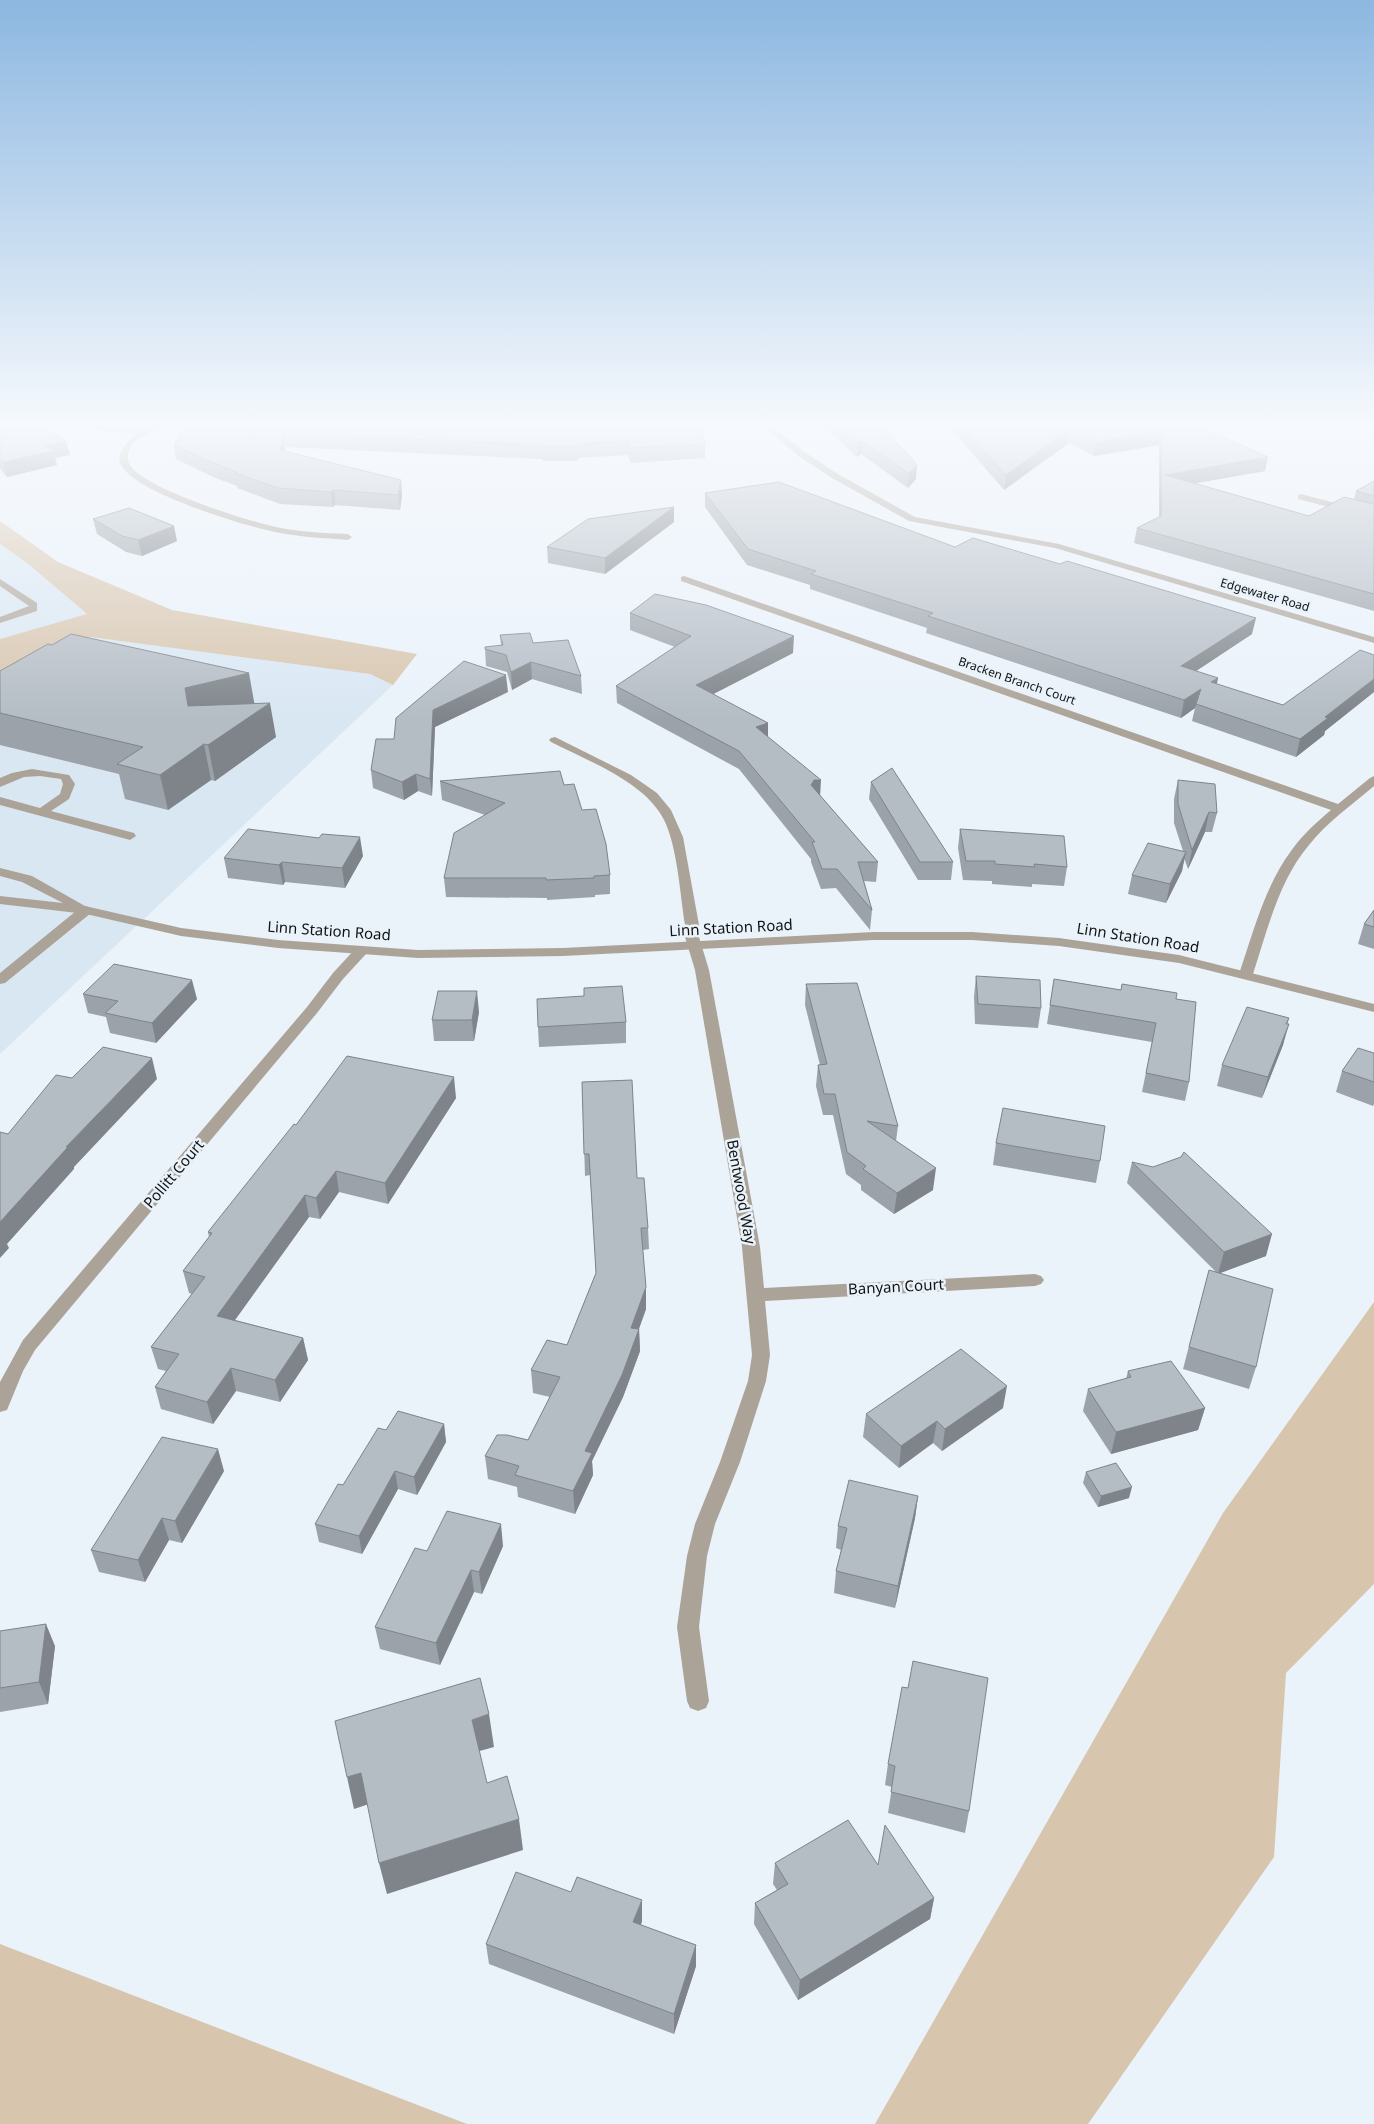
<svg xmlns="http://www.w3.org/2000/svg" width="1374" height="2124" viewBox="0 0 1374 2124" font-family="'Noto Sans',sans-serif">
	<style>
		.built { fill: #d9e7f3 }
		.green { fill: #d8c5ad }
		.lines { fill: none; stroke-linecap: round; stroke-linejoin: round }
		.service { fill: #aca398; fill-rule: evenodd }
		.minor { fill: #aca398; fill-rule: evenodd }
		.tertiary { fill: #aca398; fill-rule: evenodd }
		.wall { fill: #9ba2a9 }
		.shaded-wall { fill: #7e8489 }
		.building { fill: #b4bcc4; stroke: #7e8489 }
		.labels { text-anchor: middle; stroke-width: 5; stroke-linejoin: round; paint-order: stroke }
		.far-street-label { font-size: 12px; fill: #111416; stroke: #eaf2fa }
		.street-label { font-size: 15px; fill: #111416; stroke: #eaf2fa }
	</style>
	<rect width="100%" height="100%" fill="#eaf2fa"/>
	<path class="built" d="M 0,544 L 27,563 L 88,615 L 0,639 Z
		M 90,637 L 370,674 L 393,685 L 0,1054 L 0,688 Z"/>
	<path class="green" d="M 0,521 L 58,562 L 172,610 L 417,654 L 393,685 L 370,674 L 90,637 L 0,688 L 0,639 L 87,614 L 27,563 L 0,544 Z
		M 1374,1302 L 1374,1584 L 1286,1673 L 1274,1857 L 1088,2124 L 875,2124 L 1223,1513 Z
		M 0,1944 L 467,2124 L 0,2124 Z"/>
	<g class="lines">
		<path class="service" d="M 0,579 L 37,603 L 37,611 L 0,623 L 0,617 L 29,606 L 0,586 Z
			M 32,769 L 69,775 L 75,784 L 69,799 L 51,811 L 134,833 L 136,836 L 130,840 L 0,805 L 0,797 L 40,808 L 60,794 L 63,784 L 61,779 L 40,776 L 24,777 L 0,787 L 0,778 L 12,773 Z
			M 86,906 L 93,910 L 91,913 L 5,983 L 0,984 L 0,973 L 81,907 Z"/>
		<path class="minor" d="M 54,423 L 77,423 L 142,430 L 157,423 L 167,423 C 156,434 127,435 128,459 C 128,485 252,522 276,527 C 300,532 324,533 348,534 L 352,537 L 348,540 C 324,538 299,537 275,532 C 245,526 131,492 120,463 C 116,453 129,439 136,434 L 58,425 Z
			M 678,423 L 714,423 L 710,425 L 681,427 L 677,425 Z
			M 760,423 L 768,423 L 806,453 L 838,474 L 915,517 L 1059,544 L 1374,637 L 1374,643 L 1055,548 L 909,521 L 832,478 L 800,457 Z
			M 1301,494 L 1374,513 L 1374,519 L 1298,499 L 1298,495 Z
			M 684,576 L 1338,804 L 1370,778 L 1374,776 L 1374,786 C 1352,805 1327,822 1309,845 C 1279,880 1267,931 1253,974 L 1246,978 L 1241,977 L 1239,974 C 1253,933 1265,886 1291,851 C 1302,835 1317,822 1331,810 L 681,581 L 681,577 Z
			M 555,737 L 631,775 L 657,793 L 671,810 L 683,837 L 699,925 L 699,937 L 709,970 L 760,1247 L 764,1288 L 1035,1274 L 1041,1276 L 1044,1280 L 1041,1284 L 1035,1286 L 765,1301 L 770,1355 L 766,1381 L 740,1462 L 715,1524 L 707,1556 L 699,1627 L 709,1701 L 706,1708 L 698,1711 L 690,1708 L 687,1701 L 677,1627 L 687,1556 L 695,1524 L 720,1462 L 748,1381 L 752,1355 L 742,1247 L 695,970 L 685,937 L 685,925 C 680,895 677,837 660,813 C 638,779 586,760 551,742 L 549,740 L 551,738 Z
			M 361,947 L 368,951 L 366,954 L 343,979 L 317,1013 L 35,1350 L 23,1371 L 7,1410 L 0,1412 L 0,1382 L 23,1340 L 307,1007 L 333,973 L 356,948 Z"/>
		<path class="tertiary" d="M 0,868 L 32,876 L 85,906 L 181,928 L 278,940 L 418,950 L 563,948 L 874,932 L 972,932 L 1059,938 L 1179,955 L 1374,1004 L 1374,1012 L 1179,963 L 1059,946 L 972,940 L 874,940 L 563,956 L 418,958 L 278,948 L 181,936 L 86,914 L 0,904 L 0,896 L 63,903 L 22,882 L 0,876 Z"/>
	</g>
	<path class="wall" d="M 0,423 L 66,441 L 70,455 L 55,458 L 57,465 L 7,477 L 0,469 Z
		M 186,423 L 705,444 L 705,458 L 631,463 L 628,455 L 578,458 L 578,461 L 543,461 L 542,459 L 285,447 L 285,451 L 402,495 L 400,510 L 335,505 L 333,507 L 280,504 L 237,488 L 237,486 L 213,477 L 176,459 L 174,445 Z
		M 821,423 L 879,423 L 916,479 L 908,488 L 861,454 L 857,457 Z
		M 946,423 L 1192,423 L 1265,471 L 1195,483 L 1309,516 L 1354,500 L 1356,491 L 1374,481 L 1374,611 L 1134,543 L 1137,528 L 1159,518 L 1159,445 L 1094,456 L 1069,443 L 1004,490 Z
		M 1322,423 L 1351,423 L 1349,428 Z
		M 705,493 L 955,547 L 1252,634 L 1196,671 L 1218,678 L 1217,684 L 1283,705 L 1374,655 L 1374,692 L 1325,731 L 1324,735 L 1296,757 L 1192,721 L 1195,708 L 1181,718 L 926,633 L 927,628 L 810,589 L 810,585 L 747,565 L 705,507 Z
		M 674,507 L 674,522 L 605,574 L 548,563 L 547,547 Z
		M 93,519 L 177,541 L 142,556 L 126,552 L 97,534 Z
		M 630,613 L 793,653 L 713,694 L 768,723 L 768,737 L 878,862 L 876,882 L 864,881 L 872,910 L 870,930 L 836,888 L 821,889 L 811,862 L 811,859 L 739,769 L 617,703 L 616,686 L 675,647 L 630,630 Z
		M 500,635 L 533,643 L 581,676 L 582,694 L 532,679 L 512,690 L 507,672 L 486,666 L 485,649 L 501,645 Z
		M 0,671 L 255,703 L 276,737 L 215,781 L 211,780 L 168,810 L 125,799 L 119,774 L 0,745 Z
		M 508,692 L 435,727 L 432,796 L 418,791 L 404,800 L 373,788 L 371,770 L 394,739 Z
		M 1178,780 L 1217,813 L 1212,832 L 1205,832 L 1188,869 L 1184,858 L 1182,871 L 1166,903 L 1128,894 L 1132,875 L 1183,851 L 1174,823 L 1174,799 Z
		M 440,781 L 564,785 L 582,810 L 610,875 L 610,894 L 595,895 L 595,897 L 547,900 L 547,898 L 446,897 L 444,878 L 485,815 L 442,800 Z
		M 871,782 L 953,862 L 951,880 L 918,880 L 869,799 Z
		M 960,829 L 1067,867 L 1064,886 L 1032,884 L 1032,887 L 992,884 L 992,881 L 963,880 L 958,848 Z
		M 363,856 L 345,888 L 285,882 L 283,885 L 228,878 L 224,858 Z
		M 1374,910 L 1374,949 L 1358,944 L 1364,924 Z
		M 976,976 L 1041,1008 L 1038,1028 L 975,1024 L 974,997 Z
		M 1054,979 L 1176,999 L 1189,1082 L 1185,1101 L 1142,1092 L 1152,1042 L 1047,1024 Z
		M 806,984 L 898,1126 L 896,1141 L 933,1190 L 894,1214 L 861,1190 L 861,1185 L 846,1174 L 833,1115 L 823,1115 L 816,1086 L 818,1065 L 820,1065 L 805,1005 Z
		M 83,994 L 197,999 L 156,1043 L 110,1033 L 106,1017 L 88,1013 Z
		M 584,996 L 626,1022 L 626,1043 L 539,1047 L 538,1027 Z
		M 479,1012 L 474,1041 L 434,1041 L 432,1020 Z
		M 1287,1024 L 1283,1045 L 1262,1098 L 1217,1086 L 1222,1065 Z
		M 1374,1053 L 1374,1104 L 1373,1106 L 1336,1092 L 1342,1071 Z
		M 582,1082 L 637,1178 L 648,1228 L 649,1249 L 643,1250 L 646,1309 L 639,1329 L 640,1351 L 623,1397 L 592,1461 L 593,1475 L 575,1514 L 518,1497 L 517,1487 L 488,1479 L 485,1456 L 528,1440 L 550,1397 L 533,1393 L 531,1370 L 567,1345 L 596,1273 L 590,1175 L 585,1176 Z
		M 456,1098 L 388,1204 L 339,1192 L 320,1219 L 309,1217 L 235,1320 L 303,1338 L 308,1360 L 280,1402 L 236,1391 L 213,1424 L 161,1409 L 155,1387 L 166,1371 L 158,1369 L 151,1347 L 192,1294 L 189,1293 L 183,1271 L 209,1237 L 208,1232 L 296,1125 Z
		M 996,1143 L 1100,1161 L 1096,1183 L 993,1165 Z
		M 1132,1162 L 1266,1256 L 1219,1273 L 1256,1367 L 1249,1389 L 1183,1369 L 1209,1270 L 1216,1272 L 1127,1183 Z
		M 1128,1371 L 1205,1408 L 1198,1430 L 1111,1454 L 1083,1411 L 1088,1389 L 1126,1379 Z
		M 1003,1408 L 942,1451 L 933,1443 L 899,1468 L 863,1437 L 866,1414 Z
		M 444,1424 L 446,1442 L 417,1495 L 398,1489 L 362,1554 L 319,1542 L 315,1524 L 386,1430 Z
		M 224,1471 L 182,1543 L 169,1540 L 145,1582 L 99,1572 L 91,1550 Z
		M 1086,1472 L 1129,1498 L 1098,1507 L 1083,1483 Z
		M 918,1496 L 915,1518 L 895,1608 L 834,1593 L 836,1571 L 841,1550 L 836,1548 L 838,1526 Z
		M 503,1546 L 482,1594 L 474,1592 L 440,1665 L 380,1649 L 375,1627 L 427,1551 Z
		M 0,1631 L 55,1646 L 48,1704 L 0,1712 Z
		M 908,1688 L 969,1811 L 965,1833 L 888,1813 L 892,1787 L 885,1785 L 888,1764 Z
		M 775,1863 L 878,1865 L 934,1898 L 930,1919 L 798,2000 L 754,1924 L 755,1903 L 777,1890 L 773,1884 Z
		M 642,1921 L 641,1925 L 696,1945 L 696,1966 L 674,2034 L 489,1964 L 486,1944 Z"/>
	<path class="shaded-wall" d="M 1070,429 L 1069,443 L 1004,490 L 1006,475 Z
		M 1161,431 L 1159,445 L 1094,456 L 1096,442 Z
		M 283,433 L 285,447 L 283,464 L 280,450 Z
		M 66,441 L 70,455 L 55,458 L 57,465 L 7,477 L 3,462 L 45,446 Z
		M 862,441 L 861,454 L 857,457 L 858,443 Z
		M 1268,457 L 1265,471 L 1163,489 L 1165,475 Z
		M 917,465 L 916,479 L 908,488 L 909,474 Z
		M 401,480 L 402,495 L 400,510 L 398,495 Z
		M 334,490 L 335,505 L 333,507 L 331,492 Z
		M 674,507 L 674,522 L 605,574 L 605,558 Z
		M 174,526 L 177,541 L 142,556 L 138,540 Z
		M 1256,618 L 1252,634 L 1178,683 L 1181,666 Z
		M 794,636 L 793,653 L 696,703 L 696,685 Z
		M 531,662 L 532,679 L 512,690 L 511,672 Z
		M 249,673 L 255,707 L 188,706 L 185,688 Z
		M 506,675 L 508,692 L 435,727 L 432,796 L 430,779 L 433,710 Z
		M 1218,678 L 1214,695 L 1211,682 Z
		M 1374,679 L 1374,692 L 1325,731 L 1324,735 L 1296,757 L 1300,739 L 1325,717 Z
		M 1201,689 L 1195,708 L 1181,718 L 1184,700 Z
		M 270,703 L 276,737 L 215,781 L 208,745 Z
		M 768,723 L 768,741 L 756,727 Z
		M 204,744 L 211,780 L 168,810 L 160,775 Z
		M 416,774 L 418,791 L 404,800 L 402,782 Z
		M 814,780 L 821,780 L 820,798 L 811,785 Z
		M 1209,812 L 1205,832 L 1188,869 L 1192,850 Z
		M 360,837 L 363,856 L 345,888 L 342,868 Z
		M 1186,852 L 1182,871 L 1166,903 L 1170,884 Z
		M 282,862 L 285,882 L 283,885 L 279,865 Z
		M 192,980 L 197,999 L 156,1043 L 152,1023 Z
		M 477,991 L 479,1012 L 474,1041 L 472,1020 Z
		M 1289,1018 L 1283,1039 L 1289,1024 L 1283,1045 L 1262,1098 L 1268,1077 L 1286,1024 Z
		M 152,1058 L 157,1079 L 74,1167 L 74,1169 L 7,1244 L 9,1248 L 0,1258 L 0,1222 L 66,1147 Z
		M 454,1077 L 456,1098 L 388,1204 L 385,1183 Z
		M 936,1168 L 933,1190 L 894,1214 L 897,1193 Z
		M 336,1171 L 339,1192 L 320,1219 L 316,1198 Z
		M 305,1195 L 309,1217 L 222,1338 L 217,1316 Z
		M 1272,1234 L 1266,1256 L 1218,1274 L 1224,1252 Z
		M 646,1287 L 646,1309 L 631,1350 L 631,1328 Z
		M 639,1329 L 640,1351 L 623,1397 L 592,1461 L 593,1475 L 575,1514 L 573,1491 L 585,1451 Z
		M 303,1338 L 308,1360 L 280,1402 L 275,1380 Z
		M 231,1368 L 236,1391 L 213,1424 L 207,1402 Z
		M 1007,1386 L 1003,1408 L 942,1451 L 945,1429 Z
		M 1205,1408 L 1198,1430 L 1111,1454 L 1116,1432 Z
		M 937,1421 L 933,1443 L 899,1468 L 901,1446 Z
		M 444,1424 L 446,1442 L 417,1495 L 414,1477 Z
		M 218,1449 L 224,1471 L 182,1543 L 175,1521 Z
		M 395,1471 L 398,1489 L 362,1554 L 359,1536 Z
		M 1132,1487 L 1129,1498 L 1098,1507 L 1101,1496 Z
		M 918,1496 L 915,1518 L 895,1608 L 898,1586 Z
		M 162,1518 L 169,1540 L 145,1582 L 138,1560 Z
		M 501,1524 L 503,1546 L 482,1594 L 479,1572 Z
		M 471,1570 L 474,1592 L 440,1665 L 436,1643 Z
		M 46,1624 L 55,1646 L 48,1704 L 39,1682 Z
		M 489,1714 L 494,1747 L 476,1752 L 472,1720 Z
		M 361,1773 L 369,1804 L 354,1809 L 347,1777 Z
		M 519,1819 L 523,1850 L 387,1894 L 379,1863 Z
		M 934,1898 L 930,1919 L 798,2000 L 800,1980 Z
		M 642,1900 L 642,1921 L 634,1943 L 633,1922 Z
		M 696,1945 L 696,1966 L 674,2034 L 674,2014 Z"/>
	<path class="building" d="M 0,423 L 35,423 L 66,441 L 45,446 L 54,451 L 3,462 L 0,459 Z
		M 186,423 L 700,423 L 705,444 L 631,448 L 628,441 L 578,444 L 578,447 L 542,447 L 542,445 L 283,433 L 280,450 L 401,480 L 398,495 L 334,490 L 331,492 L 278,488 L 235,473 L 237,472 L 211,462 L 174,445 Z
		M 836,423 L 879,423 L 917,465 L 909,474 L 862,441 L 858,443 Z
		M 959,423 L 1192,423 L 1268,457 L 1165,475 L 1309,516 L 1344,497 L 1374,504 L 1374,594 L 1137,528 L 1161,516 L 1161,431 L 1096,442 L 1070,429 L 1006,475 Z
		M 1374,481 L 1374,496 L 1356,491 Z
		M 779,482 L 955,547 L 973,538 L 1060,564 L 1067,561 L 1256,618 L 1181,666 L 1218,678 L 1211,682 L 1283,705 L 1360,650 L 1374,655 L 1374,679 L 1325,717 L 1328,718 L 1300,739 L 1196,704 L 1201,689 L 1184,700 L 928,616 L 933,613 L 811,574 L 816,571 L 748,549 L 705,493 Z
		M 674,507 L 605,558 L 547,547 L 588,519 Z
		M 129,508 L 174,526 L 138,540 L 122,536 L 93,519 Z
		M 655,594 L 706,605 L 794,636 L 696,685 L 768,723 L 756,727 L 821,780 L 814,780 L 811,785 L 878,862 L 858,862 L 872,910 L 837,869 L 822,869 L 812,842 L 815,842 L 739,751 L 616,686 L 691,636 L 630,613 Z
		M 530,633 L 533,643 L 568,640 L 581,676 L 531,662 L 511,672 L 506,655 L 485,649 L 485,647 L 503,645 L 500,635 Z
		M 71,634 L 249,673 L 185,688 L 188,706 L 270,703 L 208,745 L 204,744 L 160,775 L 117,764 L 143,747 L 0,713 L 0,671 L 48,644 L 52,645 Z
		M 464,661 L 506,675 L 433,710 L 430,779 L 416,774 L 402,782 L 371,770 L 376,739 L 394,739 L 396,718 Z
		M 892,768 L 953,862 L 920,862 L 871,782 Z
		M 560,771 L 564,785 L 574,784 L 582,810 L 596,809 L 606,844 L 610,875 L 594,876 L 594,878 L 546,880 L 546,878 L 444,878 L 454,833 L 505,803 L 440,781 Z
		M 1178,780 L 1215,784 L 1217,813 L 1209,812 L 1192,850 L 1178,804 Z
		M 248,829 L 319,838 L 322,834 L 360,837 L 342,868 L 282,862 L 279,865 L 224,858 Z
		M 960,829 L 1064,836 L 1067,867 L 1034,864 L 1035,867 L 995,864 L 995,861 L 966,861 Z
		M 1148,843 L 1186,852 L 1170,884 L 1132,875 Z
		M 1374,910 L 1374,927 L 1364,924 Z
		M 114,964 L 192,980 L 152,1023 L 105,1013 L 118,1001 L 83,994 Z
		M 976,976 L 1040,980 L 1041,1008 L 978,1004 Z
		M 1054,979 L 1121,990 L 1122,984 L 1177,993 L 1176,999 L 1196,1002 L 1189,1082 L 1146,1073 L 1156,1023 L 1050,1005 Z
		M 857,983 L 898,1126 L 867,1121 L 936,1168 L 897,1193 L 863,1169 L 866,1166 L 847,1152 L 835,1094 L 824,1094 L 818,1065 L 827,1064 L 806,984 Z
		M 622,986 L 626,1022 L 538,1027 L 537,999 L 584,996 L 584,988 Z
		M 438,991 L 477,991 L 472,1020 L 432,1020 Z
		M 1247,1007 L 1289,1018 L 1286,1024 L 1289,1024 L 1268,1077 L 1222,1065 Z
		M 103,1047 L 152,1058 L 66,1147 L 68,1147 L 0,1222 L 0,1132 L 8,1134 L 56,1075 L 72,1078 Z
		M 1358,1048 L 1374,1053 L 1374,1082 L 1342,1071 Z
		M 347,1056 L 454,1077 L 385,1183 L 336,1171 L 316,1198 L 305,1195 L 217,1316 L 303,1338 L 275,1380 L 231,1368 L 207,1402 L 155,1387 L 179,1354 L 151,1347 L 205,1277 L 183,1271 L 212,1233 L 208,1232 L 294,1124 L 296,1125 Z
		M 632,1080 L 637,1178 L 644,1178 L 648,1228 L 641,1228 L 646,1287 L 631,1328 L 639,1329 L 622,1375 L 585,1451 L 592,1453 L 573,1491 L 515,1475 L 519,1466 L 485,1456 L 497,1435 L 507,1435 L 528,1440 L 560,1377 L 531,1370 L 547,1340 L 567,1345 L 596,1273 L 589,1154 L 584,1154 L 582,1082 Z
		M 1003,1108 L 1105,1126 L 1100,1161 L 996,1143 Z
		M 1184,1152 L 1272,1234 L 1224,1252 L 1132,1162 L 1153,1167 L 1181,1157 Z
		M 1209,1270 L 1273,1289 L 1256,1367 L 1189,1347 Z
		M 961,1349 L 1007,1386 L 945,1429 L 937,1421 L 901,1446 L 866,1414 Z
		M 1171,1361 L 1205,1408 L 1116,1432 L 1088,1389 L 1131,1377 L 1128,1371 Z
		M 398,1411 L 444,1424 L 414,1477 L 395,1471 L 359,1536 L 315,1524 L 338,1484 L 343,1485 L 378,1428 L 386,1430 Z
		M 162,1437 L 218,1449 L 175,1521 L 162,1518 L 138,1560 L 91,1550 Z
		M 1116,1463 L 1132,1487 L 1101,1496 L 1086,1472 Z
		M 849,1480 L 918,1496 L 898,1586 L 836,1571 L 847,1528 L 838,1526 Z
		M 447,1511 L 501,1524 L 479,1572 L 471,1570 L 436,1643 L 375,1627 L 415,1548 L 427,1551 Z
		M 46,1624 L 39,1682 L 0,1688 L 0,1631 Z
		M 913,1661 L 988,1678 L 969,1811 L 891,1792 L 895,1766 L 888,1764 L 902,1687 L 908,1688 Z
		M 480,1678 L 489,1714 L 472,1720 L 487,1783 L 507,1776 L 519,1819 L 379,1863 L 361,1773 L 347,1777 L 335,1721 Z
		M 848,1820 L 878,1865 L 885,1825 L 934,1898 L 800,1980 L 755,1903 L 788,1884 L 775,1863 Z
		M 516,1872 L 571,1892 L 577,1877 L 642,1900 L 633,1922 L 696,1945 L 674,2014 L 486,1944 Z"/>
	<linearGradient id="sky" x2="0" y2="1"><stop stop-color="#8cb7e0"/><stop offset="0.59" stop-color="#f6f9fd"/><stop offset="1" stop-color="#f6f9fd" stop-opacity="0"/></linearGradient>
	<rect width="1374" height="720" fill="url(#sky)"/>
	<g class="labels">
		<g class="far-street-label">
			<text transform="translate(1265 595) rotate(16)" y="4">Edgewater Road</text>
			<text transform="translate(1017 681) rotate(19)" y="4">Bracken Branch Court</text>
		</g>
		<g class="street-label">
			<text transform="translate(731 928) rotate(-3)" y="5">Linn Station Road</text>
			<text transform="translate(329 931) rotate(4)" y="5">Linn Station Road</text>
			<text transform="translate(1138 938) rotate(9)" y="5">Linn Station Road</text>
			<text transform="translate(174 1174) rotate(-50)" y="5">Pollitt Court</text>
			<text transform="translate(741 1192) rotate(80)" y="5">Bentwood Way</text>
			<text transform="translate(896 1287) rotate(-3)" y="5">Banyan Court</text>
		</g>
	</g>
</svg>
